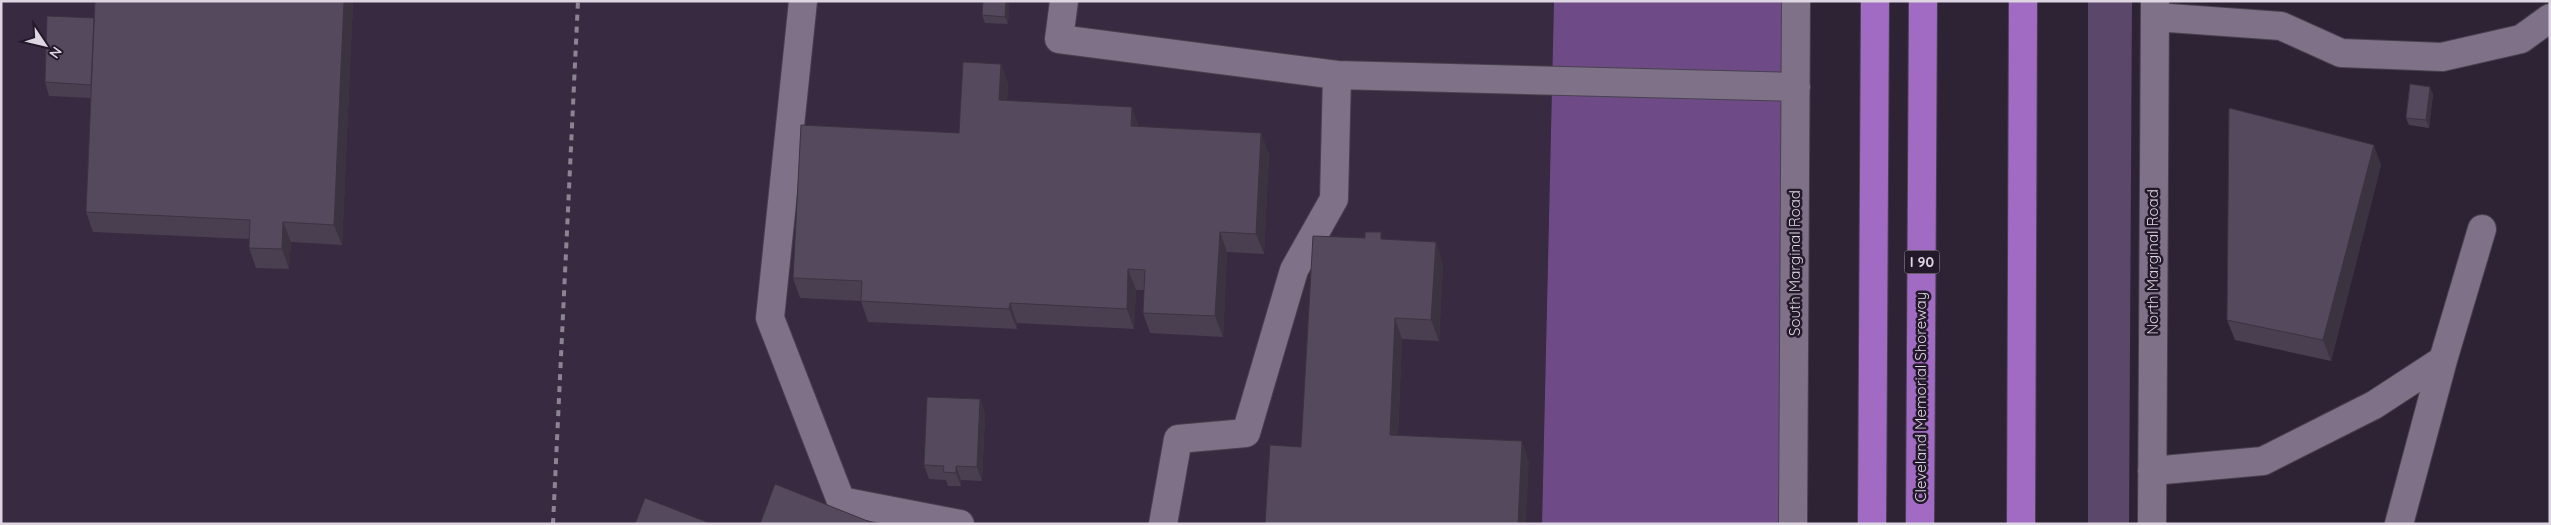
<svg xmlns="http://www.w3.org/2000/svg" width="2551" height="525" viewBox="0 0 2551 525" font-family="Quicksand,sans-serif">
	<style>
		.built { fill: #382a41 }
		.green { fill: #5b4769 }
		.forest { fill: #6e4b86 }
		.lines { fill: none; stroke-linecap: round; stroke-linejoin: round }
		.minor-casing { stroke: #49414f; stroke-width: 30 }
		.highway-casing { stroke: #49414f; stroke-width: 30 }
		.minor { stroke: #7f7288; stroke-width: 28 }
		.highway { stroke: #a16bc4; stroke-width: 28 }
		.rail { stroke: #8d8493; stroke-width: 4; stroke-dasharray: 6 6; stroke-linecap: butt }
		.wall { fill: #493f50 }
		.shaded-wall { fill: #3c3341 }
		.building { fill: #55495d; stroke: #3c3341 }
		.labels { text-anchor: middle; stroke-width: 5; stroke-linejoin: round; paint-order: stroke }
		.shield { fill: #23192a; stroke: #a59dab; stroke-width: 1 }
		.shield-label { font-size: 14px; font-weight: bold; fill: #ddd6e2 }
		.street-label { font-size: 15px; fill: #ddd6e2; stroke: #23192a }
	</style>
	<rect width="100%" height="100%" fill="#2d2335"/>
	<path class="built" d="M 1,1 L 1554,1 L 1542,524 L 1,524 Z"/>
	<path class="green" d="M 2088,1 L 2132,1 L 2129,524 L 2088,524 Z"/>
	<path class="forest" d="M 1554,1 L 1796,1 L 1793,524 L 1542,524 Z"/>
	<g class="lines">
		<defs>
			<path id="minor" d="M 803,1 L 770,318 L 841,501 L 960,524
				M 1064,1 L 1059,39 L 1337,75 L 1334,199 L 1294,270 L 1246,433 L 1178,439 L 1163,524
				M 2155,17 L 2281,26 L 2341,53 L 2442,57 L 2521,39 L 2550,18
				M 1337,75 L 1796,87
				M 2152,471 L 2263,461 L 2374,405 L 2443,360 L 2482,229
				M 1793,524 L 1796,1
				M 2152,524 L 2155,1
				M 2399,524 L 2443,360"/>
			<path id="highway" d="M 1872,524 L 1875,1
				M 1920,524 L 1923,1
				M 2021,524 L 2023,1"/>
		</defs>
		<use href="#minor" class="minor-casing"/>
		<use href="#highway" class="highway-casing"/>
		<use href="#minor" class="minor"/>
		<use href="#highway" class="highway"/>
		<path class="rail" d="M 553,524 L 578,1"/>
	</g>
	<path class="wall" d="M 95,1 L 353,1 L 342,245 L 291,242 L 289,269 L 256,268 L 249,248 L 249,239 L 93,232 L 86,212 L 91,98 L 49,96 L 45,82 L 95,19 Z
		M 983,1 L 1008,1 L 1009,4 L 1008,24 L 985,23 L 982,15 Z
		M 1001,64 L 1008,84 L 1007,100 L 1269,153 L 1264,254 L 1227,252 L 1223,337 L 1150,333 L 1143,313 L 1144,290 L 1136,290 L 1134,329 L 1017,323 L 1017,329 L 868,322 L 861,301 L 800,298 L 793,278 L 959,133 Z
		M 2433,94 L 2429,128 L 2409,125 L 2406,118 Z
		M 2381,165 L 2331,361 L 2235,340 L 2227,320 Z
		M 1384,239 L 1443,263 L 1439,341 L 1402,339 L 1398,435 L 1529,462 L 1301,447 Z
		M 980,399 L 985,413 L 982,481 L 961,480 L 961,486 L 948,486 L 946,480 L 929,479 L 924,465 Z"/>
	<path class="shaded-wall" d="M 344,1 L 353,1 L 342,245 L 334,225 Z
		M 1006,1 L 1008,1 L 1009,4 L 1008,24 L 1005,17 Z
		M 1001,64 L 1008,84 L 1006,120 L 999,100 Z
		M 2430,87 L 2433,94 L 2429,128 L 2426,120 Z
		M 1132,107 L 1139,127 L 1131,126 Z
		M 1261,133 L 1269,153 L 1264,254 L 1256,234 Z
		M 2374,145 L 2381,165 L 2331,361 L 2323,340 Z
		M 283,222 L 291,242 L 289,269 L 282,249 Z
		M 1220,232 L 1227,252 L 1223,337 L 1215,316 Z
		M 1436,242 L 1443,263 L 1439,341 L 1431,320 Z
		M 1128,269 L 1136,290 L 1134,329 L 1127,309 Z
		M 1010,303 L 1017,323 L 1017,329 L 1009,309 Z
		M 1395,318 L 1402,339 L 1397,455 L 1390,435 Z
		M 980,399 L 985,413 L 982,481 L 977,467 Z
		M 1522,441 L 1529,462 L 1526,524 L 1518,524 Z
		M 956,466 L 961,480 L 961,486 L 956,473 Z"/>
	<path class="building" d="M 95,1 L 344,1 L 334,225 L 283,222 L 282,249 L 249,248 L 250,220 L 86,212 Z
		M 983,1 L 1006,1 L 1005,17 L 982,15 Z
		M 47,16 L 94,18 L 91,85 L 45,82 Z
		M 963,62 L 1001,64 L 999,100 L 1132,107 L 1131,126 L 1261,133 L 1256,234 L 1220,232 L 1215,316 L 1143,313 L 1145,270 L 1128,269 L 1127,309 L 1010,303 L 1009,309 L 861,301 L 862,281 L 793,278 L 801,125 L 959,133 Z
		M 2410,84 L 2430,87 L 2426,120 L 2406,118 Z
		M 2229,108 L 2374,145 L 2323,340 L 2227,320 Z
		M 1365,232 L 1381,232 L 1381,239 L 1436,242 L 1431,320 L 1395,318 L 1390,435 L 1522,441 L 1518,524 L 1265,524 L 1270,445 L 1301,447 L 1313,236 L 1365,238 Z
		M 927,397 L 980,399 L 977,467 L 956,466 L 956,473 L 943,472 L 944,466 L 924,465 Z
		M 775,484 L 875,524 L 760,524 Z
		M 645,498 L 712,524 L 635,524 Z"/>
	<g class="labels">
		<rect class="shield" x="1904.5" y="250.5" width="35" height="23" rx="4"/>
		<g class="shield-label">
			<text x="1922" y="267">I 90</text>
		</g>
		<g class="street-label">
			<text transform="translate(2153 262) rotate(-90)" y="5">North Marginal Road</text>
			<text transform="translate(1795 263) rotate(-90)" y="5">South Marginal Road</text>
			<text transform="translate(1921 397) rotate(-90)" y="5">Cleveland Memorial Shoreway</text>
		</g>
	</g>
	<rect width="2551" height="525" fill="none" stroke="#ddd6e2" stroke-width="5"/>
	<g transform="translate(45 45) rotate(125)" stroke="#23192a" stroke-width="4" paint-order="stroke">
	<path d="M0-4L9 19L0 12L-9 19Z" fill="#ddd6e2"/>
	<text y="-8" font-size="14" font-weight="bold" text-anchor="middle" fill="#ddd6e2">N</text>
	</g>
</svg>
